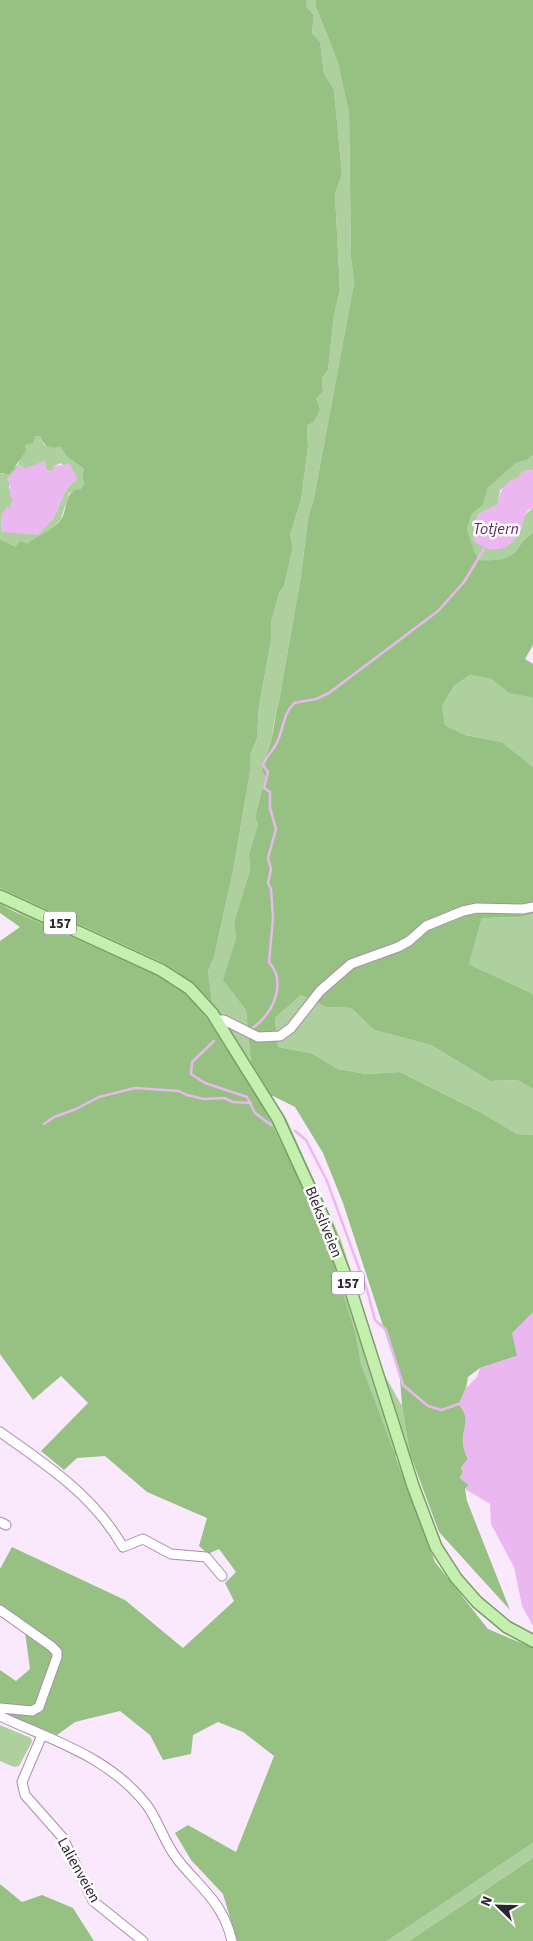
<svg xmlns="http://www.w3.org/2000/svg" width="533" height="1941" viewBox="0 0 533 1941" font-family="'Source Sans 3',sans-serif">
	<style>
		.green { fill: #aed09f; fill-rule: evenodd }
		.forest { fill: #97c183 }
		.water { fill: #eab7f1 }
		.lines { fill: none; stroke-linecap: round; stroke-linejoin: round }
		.stream { stroke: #eab7f1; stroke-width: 2.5 }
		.minor-casing { stroke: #a78eab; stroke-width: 11 }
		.major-casing { stroke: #76a15e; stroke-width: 14 }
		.minor { stroke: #fff; stroke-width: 9 }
		.major { stroke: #c4efae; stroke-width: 11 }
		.labels { text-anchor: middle; stroke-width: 5; stroke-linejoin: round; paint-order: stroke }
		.shield { fill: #fff; stroke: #6d666d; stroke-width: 1 }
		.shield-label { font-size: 14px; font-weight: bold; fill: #2e242f }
		.street-label { font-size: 15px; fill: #2e242f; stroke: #fff }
		.water-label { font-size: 16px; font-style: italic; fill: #63276b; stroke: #fff }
	</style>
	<rect width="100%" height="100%" fill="#fae9fc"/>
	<path class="green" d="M 306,0 L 316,0 L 316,7 L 338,63 L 349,113 L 351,258 L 354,283 L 314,498 L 308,518 L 301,576 L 279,701 C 275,713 274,724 272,737 C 270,747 264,759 262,771 L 265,776 L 255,818 L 258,824 L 249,854 L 250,870 L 234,922 L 236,938 L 224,980 L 246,1010 L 251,1063 L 287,1120 L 341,1240 L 383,1372 L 402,1406 L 410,1454 L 394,1457 L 361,1364 L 355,1331 L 328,1246 L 298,1176 L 264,1109 L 238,1071 L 14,910 L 0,904 L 0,888 L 157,960 L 178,972 L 212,1000 L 208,971 L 214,957 L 233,871 L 250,772 L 250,756 L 257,738 L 259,706 L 271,641 L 271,623 L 279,593 L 284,586 L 293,547 L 290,535 L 301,500 L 308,447 L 307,424 L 316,399 L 323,392 L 322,378 L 328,370 L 334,315 L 340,290 L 335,194 L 342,174 L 334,90 L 324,73 L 320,42 L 312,33 L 314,15 L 306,6 Z
		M 35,436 L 40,436 L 44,445 L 61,446 L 66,456 L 84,469 L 82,476 L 84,483 L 81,489 L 69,493 L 61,519 L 54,527 L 27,544 L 16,547 L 0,539 L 0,473 L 3,474 L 18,465 L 25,445 ZM 45,461 L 46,470 L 53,472 L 54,466 L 61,463 L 77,479 L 67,488 L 53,519 L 1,532 L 2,515 L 10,508 L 13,500 L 9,487 L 10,483 L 7,480 L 20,465 L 26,469 Z
		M 533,455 L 533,470 L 523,471 L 518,478 L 500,490 L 498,504 L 477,515 L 521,529 L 523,517 L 533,507 L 533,533 C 524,538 522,543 516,551 C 507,560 492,561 480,560 L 473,552 L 467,529 L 472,514 L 483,505 L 488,488 L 516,463 L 527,460 Z
		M 470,675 L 491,679 L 510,693 L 533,698 L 533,767 L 502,742 L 465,735 L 445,725 L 442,706 L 454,686 Z
		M 533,914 L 533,994 L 469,964 L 482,918 L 520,917 Z
		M 301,995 L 326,1007 L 351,1008 L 374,1030 L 431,1045 L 490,1081 L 517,1080 L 533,1089 L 533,1135 L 517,1134 L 480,1112 L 400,1072 L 366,1074 L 338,1069 L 311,1053 L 278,1047 L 275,1018 Z
		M 0,1725 L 31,1738 L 32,1742 L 19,1766 L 14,1767 L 0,1761 Z
		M 533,1843 L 533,1858 L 409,1941 L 387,1941 Z"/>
	<path class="forest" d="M 0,0 L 306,0 L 306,6 L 314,15 L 312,33 L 320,42 L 324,73 L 334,90 L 342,174 L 335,194 L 340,290 L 334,315 L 328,370 L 322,378 L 323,392 L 316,399 L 320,410 L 313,422 L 307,425 L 308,447 L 301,500 L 290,535 L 293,547 L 284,586 L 279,593 L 271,623 L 271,641 L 259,706 L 257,738 L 250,756 L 250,772 L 233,871 L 214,957 L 208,971 L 212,1001 L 178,972 L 157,960 L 0,888 L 0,539 L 16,547 L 20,541 L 27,544 C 37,535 55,530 62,518 C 68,506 64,490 81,489 L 84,483 L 82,476 L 84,469 L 66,456 L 61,447 C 49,448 45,448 40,436 L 35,436 L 33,443 L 25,445 L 26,451 L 10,474 L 0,473 Z
		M 316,0 L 533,0 L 533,455 L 527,460 L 516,463 L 488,488 L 483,505 L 472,514 L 467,529 L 474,552 L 480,560 C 492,561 507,560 516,551 C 522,543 524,538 533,533 L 533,645 L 525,659 L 533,664 L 533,698 L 509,693 L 491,679 L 470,675 L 454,686 L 442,706 L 445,725 L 465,735 L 502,742 L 533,767 L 533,914 L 520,917 L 482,918 L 469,964 L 533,994 L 533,1089 L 517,1080 L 490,1081 L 431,1045 L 374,1030 L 351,1008 L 326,1007 L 301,995 L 275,1018 L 278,1047 L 311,1053 L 338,1069 L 366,1074 L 400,1072 L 480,1112 L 517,1134 L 533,1135 L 533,1312 L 517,1356 L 480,1368 L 468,1377 L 466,1388 L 459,1404 C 470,1419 465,1423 463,1438 C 462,1445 465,1452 468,1459 L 461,1468 L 463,1472 L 460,1478 L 469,1485 L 465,1489 L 467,1501 L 510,1610 L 439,1532 L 410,1454 L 402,1406 L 400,1378 L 343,1203 L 323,1153 L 295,1107 L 271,1095 L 251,1063 L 246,1010 L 223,980 L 236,938 L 234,922 L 250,870 L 249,854 L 258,824 L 255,818 L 265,776 L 262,771 C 264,759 270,747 272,737 C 275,724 275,713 279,701 L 301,576 L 308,518 L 314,498 L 354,283 L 351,258 L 349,113 L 338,63 L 316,7 Z
		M 0,904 L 21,915 L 157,975 L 179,988 L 196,1005 L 209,1022 L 264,1109 L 298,1176 L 328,1246 L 355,1331 L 361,1364 L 435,1562 L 488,1629 L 533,1648 L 533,1843 L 387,1941 L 237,1941 L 223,1894 L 191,1860 L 175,1833 L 188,1825 L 236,1852 L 274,1756 L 243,1732 L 218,1722 L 193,1735 L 191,1754 L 163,1760 L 150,1735 L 120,1711 L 75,1722 L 57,1735 L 22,1722 L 0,1708 L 0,1670 L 16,1681 L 30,1669 L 25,1632 L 0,1607 L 0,1569 L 12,1547 L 125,1600 L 183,1648 L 234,1601 L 225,1583 L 236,1572 L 219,1549 L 208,1554 L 199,1546 L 207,1518 L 147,1492 L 105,1456 L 77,1458 L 64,1470 L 41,1451 L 88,1403 L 61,1376 L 33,1400 L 0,1354 L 0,941 L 20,927 L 0,913 Z
		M 533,1858 L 533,1941 L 409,1941 Z
		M 0,1884 L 22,1902 L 42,1895 L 73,1908 L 94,1941 L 0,1941 Z"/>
	<path class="water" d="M 45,461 L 46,470 L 52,472 L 54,466 L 70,464 L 77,479 L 67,488 L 53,519 L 38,535 L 1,532 L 2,515 L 6,507 L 10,508 L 13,500 L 10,497 L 10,483 L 6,480 L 20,465 L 26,468 Z
		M 533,470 L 533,507 C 522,512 525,521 521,530 C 509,553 491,555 473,540 L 477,515 L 498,504 C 500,491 504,481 518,478 L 523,471 Z
		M 533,1312 L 533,1626 L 522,1606 L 514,1567 L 491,1524 L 490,1504 L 465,1489 L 469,1485 L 460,1478 L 463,1472 L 461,1468 L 468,1458 C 465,1452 462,1445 463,1438 C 464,1423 470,1419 459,1404 L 466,1388 L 477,1377 L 480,1368 L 517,1356 L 512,1333 Z"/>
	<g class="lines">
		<path class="stream" d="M 251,1029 C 272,1015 288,984 269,962 L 273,918 L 271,889 L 268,883 L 271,869 L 268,858 L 276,829 L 270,808 L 270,792 L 264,788 L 268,772 L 263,765 C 267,755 275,749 278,740 C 284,726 283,715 294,703 L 316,699 L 329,693 L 438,611 L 464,582 L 484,549
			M 214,1041 L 192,1062 L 191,1074 L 205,1083 L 247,1097 L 255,1113 L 271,1125
			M 44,1124 L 54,1117 L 76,1109 L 99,1097 L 135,1088 L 179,1091 L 187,1095 L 204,1099 L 224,1098 L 233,1102 L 251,1103
			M 295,1131 L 306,1140 L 327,1181 L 367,1290 L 375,1320 L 386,1330 L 403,1385 L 428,1406 L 441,1410 L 459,1404 L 462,1405"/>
		<defs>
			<path id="minor" d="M 216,1020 L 224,1020 L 258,1037 L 280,1036 L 291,1028 L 320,991 L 351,964 L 398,947 L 409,941 L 426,926 L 463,911 L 477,908 L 523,909 L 533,907
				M 0,1432 C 47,1465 94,1496 123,1547 L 143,1539 L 171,1554 L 206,1557 L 222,1576
				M 0,1522 L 6,1525
				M 0,1610 L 51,1646 L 57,1652 L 57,1657 L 39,1707 L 32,1711 L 0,1708
				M 0,1716 C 53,1741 108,1756 146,1804 C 159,1821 164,1843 178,1860 C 201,1889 223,1902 232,1941
				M 42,1735 L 22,1782 L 25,1795 L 63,1838 L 93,1901 L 143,1941"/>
			<path id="major" d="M 0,896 L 161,970 L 189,988 L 212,1013 L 278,1119 L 323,1217 L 350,1288 L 413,1486 L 436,1547 L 456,1578 L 477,1602 L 507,1627 L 533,1641"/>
		</defs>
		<use href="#minor" class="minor-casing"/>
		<use href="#major" class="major-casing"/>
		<use href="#minor" class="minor"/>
		<use href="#major" class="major"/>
	</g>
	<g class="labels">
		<g class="shield">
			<rect x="44" y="911.5" width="32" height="23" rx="4"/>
			<rect x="332" y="1271.5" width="32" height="23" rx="4"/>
		</g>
		<g class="shield-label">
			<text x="60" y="928">157</text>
			<text x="348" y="1288">157</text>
		</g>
		<g class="street-label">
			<text transform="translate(324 1222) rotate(68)" y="5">Bleksliveien</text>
			<text transform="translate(79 1870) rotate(61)" y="5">Lalienveien</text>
		</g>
		<g class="water-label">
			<text x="496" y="534">Totjern</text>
		</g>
	</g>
	<g transform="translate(498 1906) rotate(293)" stroke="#ffffff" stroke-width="4" paint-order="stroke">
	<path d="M0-4L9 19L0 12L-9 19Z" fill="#2e242f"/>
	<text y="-8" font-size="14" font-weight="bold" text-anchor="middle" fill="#2e242f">N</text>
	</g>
</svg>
